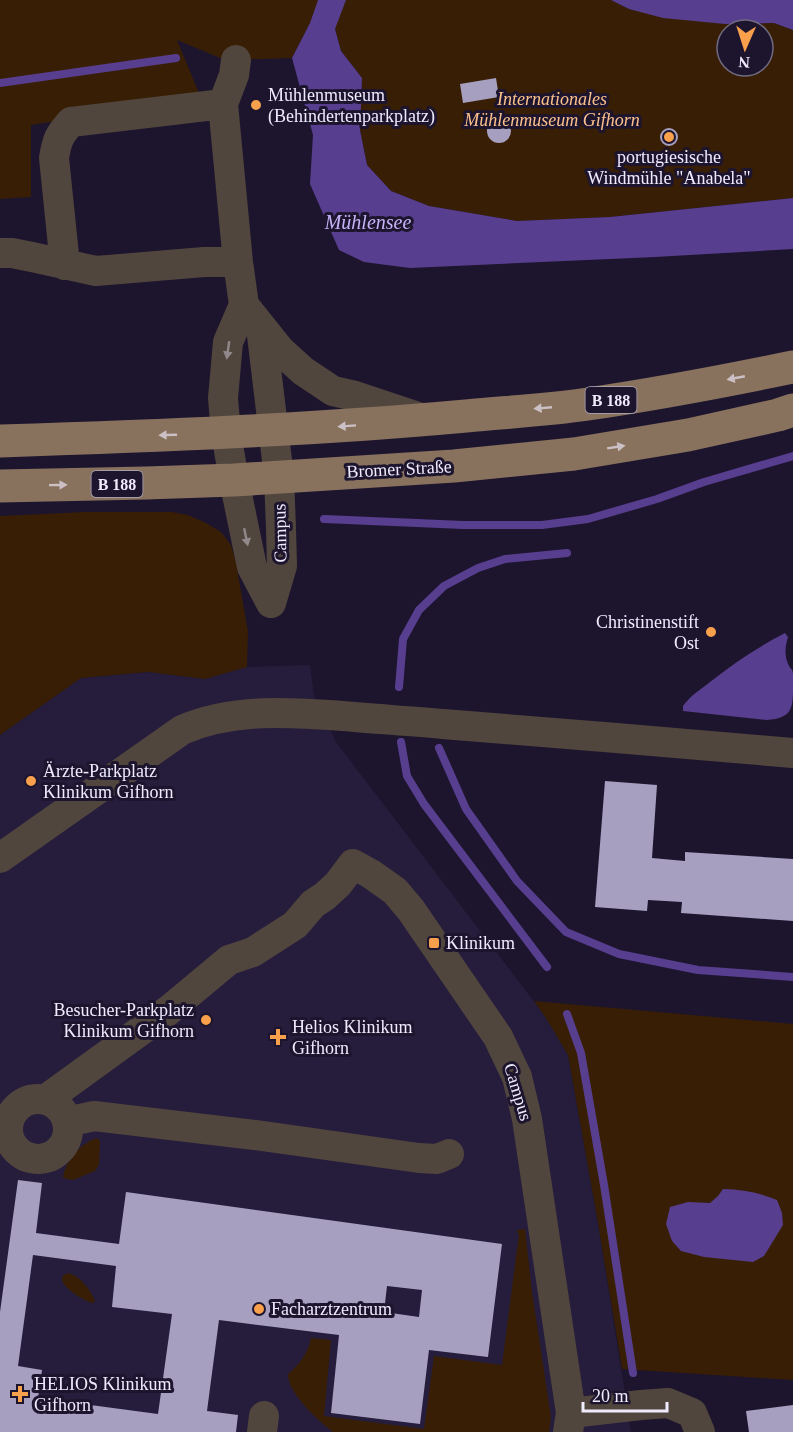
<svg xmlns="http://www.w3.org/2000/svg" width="793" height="1432" viewBox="0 0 793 1432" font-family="Georgia,serif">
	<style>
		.built { fill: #261d3c }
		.green { fill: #371e04; fill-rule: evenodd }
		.water { fill: #583e8f }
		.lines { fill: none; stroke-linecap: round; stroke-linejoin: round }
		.stream { stroke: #583e8f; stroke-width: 8 }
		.building { fill: #a79fc0; fill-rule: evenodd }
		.minor { stroke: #51463d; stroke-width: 30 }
		.major { stroke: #88715d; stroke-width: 33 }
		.oneway { fill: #90888a }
		.oneway2 { fill: #cbc0c5 }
		.poi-dot { fill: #f8a04b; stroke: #1d152e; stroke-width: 2 }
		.labels { text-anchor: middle; stroke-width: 6; stroke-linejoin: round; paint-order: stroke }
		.shield { fill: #1d152e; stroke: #b0abbf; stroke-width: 1.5 }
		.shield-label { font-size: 16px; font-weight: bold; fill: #efebfd }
		.poi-label { font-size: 18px; fill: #efebfd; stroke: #1d152e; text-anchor: start }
		.park-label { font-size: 18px; font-style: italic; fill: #fdc18d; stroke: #1d152e }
		.street-label { font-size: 18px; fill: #efebfd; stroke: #1d152e }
		.water-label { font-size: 20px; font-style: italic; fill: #c5b5f8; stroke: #1d152e }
	</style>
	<rect width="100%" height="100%" fill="#1d152e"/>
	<path class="built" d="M 310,665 L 314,696 L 336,742 L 545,1016 L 568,1055 L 598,1223 L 631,1432 L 0,1432 L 0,735 L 81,678 L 148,672 L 205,679 L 247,667 Z"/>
	<path class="green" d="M 0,0 L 611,0 L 629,9 L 725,24 L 774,23 L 793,30 L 793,198 L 610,217 L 517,221 L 429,206 L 391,191 L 367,165 L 360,130 L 362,78 L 341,51 L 335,29 L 310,23 L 292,58 L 225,60 L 177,40 L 201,98 L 31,125 L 31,197 L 0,199 ZM 727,30 L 763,30 L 763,66 L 727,66 Z
		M 85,512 L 172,512 L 188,515 L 206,523 L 221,532 L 231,545 L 236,563 L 248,632 L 247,667 L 205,679 L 148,672 L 81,678 L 0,735 L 0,516 Z
		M 534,1001 L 793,1024 L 793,1380 L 622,1369 L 598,1223 L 568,1055 L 546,1018 Z
		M 97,1138 L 100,1141 L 99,1165 L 95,1171 L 73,1180 L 63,1178 C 65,1161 81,1143 97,1138 Z
		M 525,1229 L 532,1292 L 551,1417 L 549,1432 L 333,1432 C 319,1422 287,1392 288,1374 C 299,1365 308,1353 311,1338 L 331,1340 L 324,1416 L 424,1429 L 434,1356 L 502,1365 L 517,1249 L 519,1236 L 517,1230 Z
		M 68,1273 C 80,1276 91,1290 95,1301 L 93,1303 C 86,1302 62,1288 62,1279 C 62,1277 63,1276 64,1275 Z"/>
	<path class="water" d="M 318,0 L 346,0 L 335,29 L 341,51 L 362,78 L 360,130 L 367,165 L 391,191 L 429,206 L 517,221 L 610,217 L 793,198 L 793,249 L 655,257 L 410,268 L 364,262 L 339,250 L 310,184 L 313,135 L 292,58 L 310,23 Z
		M 611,0 L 793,0 L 793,30 L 774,23 L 725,24 L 663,18 L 629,9 Z
		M 785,633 L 788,637 C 785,647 784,656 789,666 C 792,671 792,667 793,674 C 793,678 793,684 793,688 C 793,710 791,718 767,720 L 683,711 L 683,706 C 690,696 700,690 710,682 C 734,663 758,647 785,633 Z
		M 723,1189 C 742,1189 760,1193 777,1200 L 782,1213 L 783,1225 L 764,1256 L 753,1262 L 704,1257 L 681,1251 L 672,1241 L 666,1224 L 670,1207 L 688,1202 L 710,1203 L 718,1196 Z"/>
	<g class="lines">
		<path class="stream" d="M 0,83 L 176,58
			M 324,519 L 463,525 L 542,525 L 588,519 L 657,499 L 704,482 L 793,456
			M 399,687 L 403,639 L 419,610 L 444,586 L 478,568 L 505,559 L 567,553
			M 401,742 L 407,776 L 424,804 L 547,967
			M 439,748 L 466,809 L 517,881 L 566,932 L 619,954 L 698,970 L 793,977
			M 567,1014 L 581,1053 L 604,1185 L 633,1373"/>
	</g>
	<path class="building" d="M 496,78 L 499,97 L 463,103 L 460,84 Z
		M487 131a12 12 0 1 1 24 0a12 12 0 1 1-24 0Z
		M660 137a9 9 0 1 1 18 0a9 9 0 1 1-18 0Z
		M 605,781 L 657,785 L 652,858 L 685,861 L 685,852 L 793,859 L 793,921 L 681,913 L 682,902 L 648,900 L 647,911 L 595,907 Z
		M 18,1180 L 42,1183 L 36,1233 L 119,1244 L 126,1192 L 502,1244 L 488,1357 L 429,1350 L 420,1424 L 331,1413 L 339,1335 L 219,1320 L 207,1411 L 238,1415 L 236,1432 L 0,1432 L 0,1312 ZM 33,1255 L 116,1266 L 112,1307 L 172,1314 L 158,1414 L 38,1398 L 42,1370 L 18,1366 ZM 387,1286 L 422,1290 L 419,1317 L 384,1312 Z
		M 793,1405 L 793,1432 L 749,1432 L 746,1411 Z"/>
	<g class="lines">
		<path class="minor" d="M 236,60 L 234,75 L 223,104 L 238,262 L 244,305 L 280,350 L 303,371 L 333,391 L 355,396 L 424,419
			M 0,253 L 12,253 L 32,257 L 96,271 L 204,262 L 238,262
			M 65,265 L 54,158 C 57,140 59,135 71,122 L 223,104
			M 244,305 L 228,342 L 223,398 L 226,433 L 234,480 L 252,567 L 271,603
			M 261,327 L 279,477 L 281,528 L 282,566 L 271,603
			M 0,858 L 182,730 C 233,708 290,712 343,716 C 377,719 410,721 443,724 C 560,733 676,743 793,753
			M8 1129a30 30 0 1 1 60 0a30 30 0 1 1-60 0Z
			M 45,1100 L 169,1010 L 229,960 L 253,952 L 295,925 L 313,904 L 325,896 L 338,884 L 353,864 L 371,874 L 395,891 L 411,910 L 498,1037 L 517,1077 L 527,1119 L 571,1413 L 568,1432
			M 67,1122 L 94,1116 L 255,1135 L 419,1158 L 437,1159 L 449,1154
			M 571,1413 L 641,1405 L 668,1403 L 692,1413 L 700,1432
			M 262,1432 L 264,1416"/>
		<path class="major" d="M 0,441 C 156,436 311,430 466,416 C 507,412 548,410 588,404 C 657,394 725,381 793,367
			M 0,486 L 146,483 L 234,480 L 454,466 L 574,454 L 688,435 L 778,415 L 793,410"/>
	</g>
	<defs><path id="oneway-solid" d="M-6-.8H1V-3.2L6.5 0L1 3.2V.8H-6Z" transform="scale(1.5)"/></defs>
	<g class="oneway">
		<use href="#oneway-solid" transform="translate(228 350) rotate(98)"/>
		<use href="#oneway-solid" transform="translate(246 537) rotate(78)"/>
	</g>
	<g class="oneway2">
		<use href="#oneway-solid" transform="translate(736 378) rotate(169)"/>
		<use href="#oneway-solid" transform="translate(543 408) rotate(175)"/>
		<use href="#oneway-solid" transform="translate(347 426) rotate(176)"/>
		<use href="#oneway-solid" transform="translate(168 435) rotate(178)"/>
		<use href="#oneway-solid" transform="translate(616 447) rotate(-9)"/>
		<use href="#oneway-solid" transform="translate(58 485) rotate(-1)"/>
	</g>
	<g class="poi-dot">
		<circle cx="256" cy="105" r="6"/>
		<circle cx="669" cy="137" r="6"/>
		<circle cx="711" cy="632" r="6"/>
		<circle cx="31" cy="781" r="6"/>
		<rect x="428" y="937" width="12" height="12" rx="3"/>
		<circle cx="206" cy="1020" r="6"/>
		<path d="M275 1028h6v6h6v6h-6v6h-6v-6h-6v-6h6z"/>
		<circle cx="259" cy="1309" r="6"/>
		<path d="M17 1385h6v6h6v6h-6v6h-6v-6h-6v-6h6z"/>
	</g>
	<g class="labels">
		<g class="shield">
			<rect x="585.5" y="387" width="51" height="26" rx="4.5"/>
			<rect x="91.5" y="471" width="51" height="26" rx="4.5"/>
		</g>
		<g class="shield-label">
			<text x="611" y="406">B 188</text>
			<text x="117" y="490">B 188</text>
		</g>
		<g class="poi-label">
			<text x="268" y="101">Mühlenmuseum<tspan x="268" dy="21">(Behindertenparkplatz)</tspan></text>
			<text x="669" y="163" text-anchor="middle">portugiesische<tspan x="669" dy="21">Windmühle "Anabela"</tspan></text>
			<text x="699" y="628" text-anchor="end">Christinenstift<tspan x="699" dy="21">Ost</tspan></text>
			<text x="43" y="777">Ärzte-Parkplatz<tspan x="43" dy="21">Klinikum Gifhorn</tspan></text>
			<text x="446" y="949">Klinikum</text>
			<text x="194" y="1016" text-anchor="end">Besucher-Parkplatz<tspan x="194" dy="21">Klinikum Gifhorn</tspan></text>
			<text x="292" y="1033">Helios Klinikum<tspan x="292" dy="21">Gifhorn</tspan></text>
			<text x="271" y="1315">Facharztzentrum</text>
			<text x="34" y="1390">HELIOS Klinikum<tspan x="34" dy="21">Gifhorn</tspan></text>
		</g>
		<g class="park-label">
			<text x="552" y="105">Internationales<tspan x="552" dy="21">Mühlenmuseum Gifhorn</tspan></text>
		</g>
		<g class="street-label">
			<text transform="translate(399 469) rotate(-3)" y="6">Bromer Straße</text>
			<text transform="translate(280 533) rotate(-91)" y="6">Campus</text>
			<text transform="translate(518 1092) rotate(73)" y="6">Campus</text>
		</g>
		<g class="water-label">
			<text x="368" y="229">Mühlensee</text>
		</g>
	</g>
	<g transform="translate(745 48) rotate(183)"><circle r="28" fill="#1d152e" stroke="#716b81" stroke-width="1.5"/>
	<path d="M0-4.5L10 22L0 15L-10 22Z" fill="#f8a04b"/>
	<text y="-9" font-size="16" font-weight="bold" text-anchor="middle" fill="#efebfd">N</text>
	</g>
	<path d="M583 1402v9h84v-9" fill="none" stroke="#efebfd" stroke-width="3"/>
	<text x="592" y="1402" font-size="18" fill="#efebfd" stroke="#1d152e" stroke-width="4.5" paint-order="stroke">20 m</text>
</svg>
